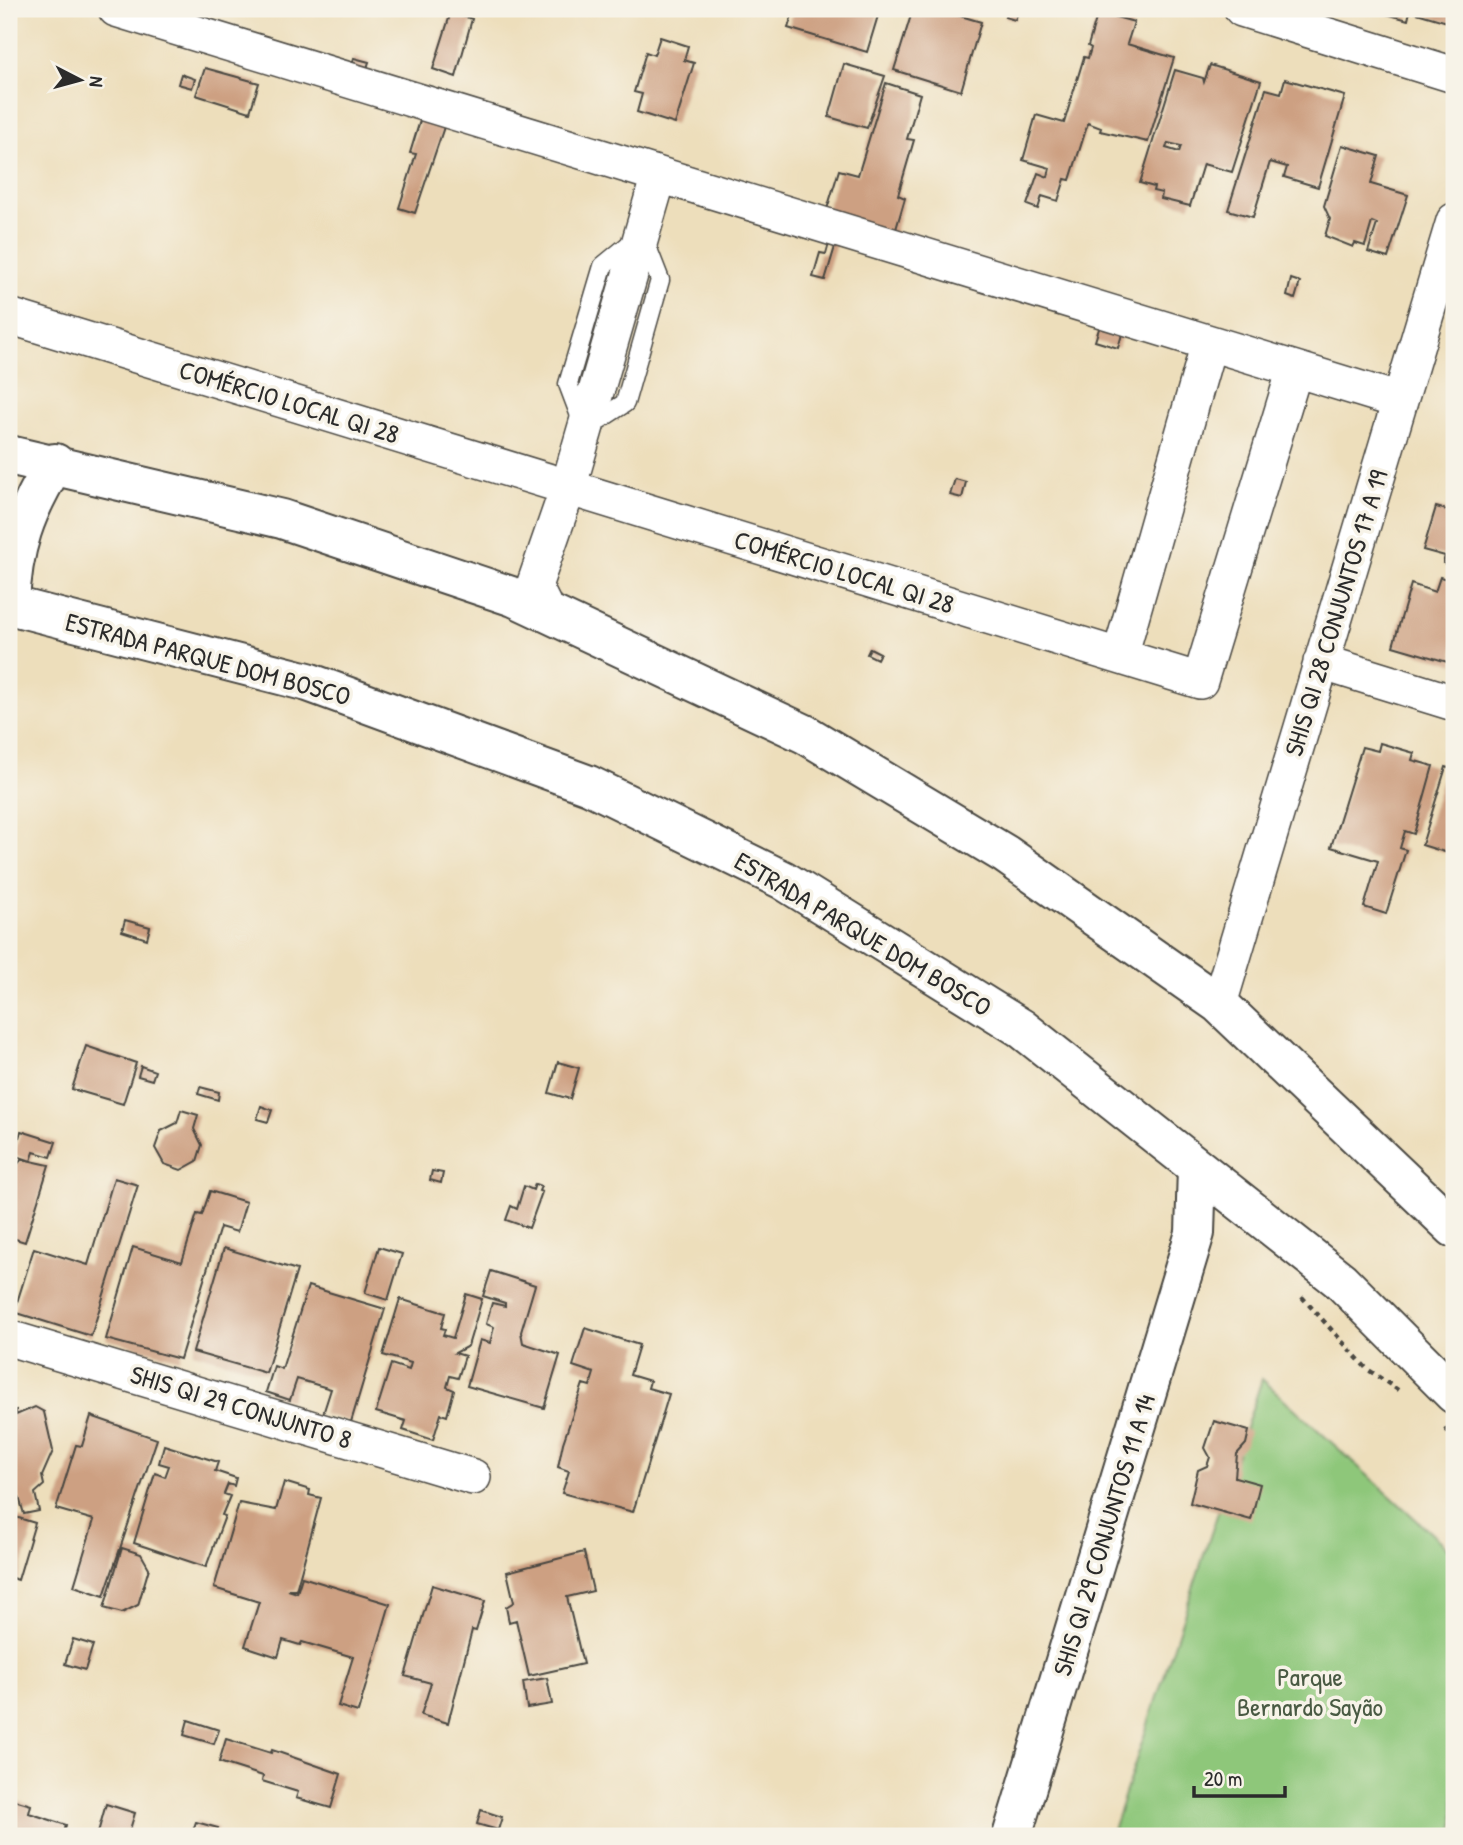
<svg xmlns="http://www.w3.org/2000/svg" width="1463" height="1845" viewBox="0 0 1463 1845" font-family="'Patrick Hand',sans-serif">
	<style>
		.green { fill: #8ec77a; stroke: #5c7952; stroke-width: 2 }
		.building { fill: #cda082; fill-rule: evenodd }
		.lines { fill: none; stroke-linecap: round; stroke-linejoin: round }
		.lane-casing { stroke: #484641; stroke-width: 21 }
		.street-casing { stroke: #484641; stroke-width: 38 }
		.secondary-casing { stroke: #484641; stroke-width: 42 }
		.primary-casing { stroke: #484641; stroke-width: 42 }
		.path { stroke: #484641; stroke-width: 4.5; stroke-dasharray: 5 5; stroke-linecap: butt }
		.lane { stroke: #fff; stroke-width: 18 }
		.street { stroke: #fff; stroke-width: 35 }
		.secondary { stroke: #fff; stroke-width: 38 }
		.primary { stroke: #fff; stroke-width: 38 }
		.labels { text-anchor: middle; stroke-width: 7; stroke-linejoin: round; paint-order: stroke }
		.street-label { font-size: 26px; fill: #2b2b2b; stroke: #f7f3e8 }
		.park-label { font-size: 26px; fill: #495a43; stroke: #f7f3e8 }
	</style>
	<rect width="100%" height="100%" fill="#f7f3e8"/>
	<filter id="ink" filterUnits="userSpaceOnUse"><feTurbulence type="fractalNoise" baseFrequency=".0143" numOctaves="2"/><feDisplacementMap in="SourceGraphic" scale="14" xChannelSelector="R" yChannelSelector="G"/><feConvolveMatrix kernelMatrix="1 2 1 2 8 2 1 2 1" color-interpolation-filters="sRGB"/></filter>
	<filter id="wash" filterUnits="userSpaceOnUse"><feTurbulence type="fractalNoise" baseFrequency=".00686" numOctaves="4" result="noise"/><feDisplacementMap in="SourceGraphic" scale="28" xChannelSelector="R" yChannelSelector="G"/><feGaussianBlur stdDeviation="1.57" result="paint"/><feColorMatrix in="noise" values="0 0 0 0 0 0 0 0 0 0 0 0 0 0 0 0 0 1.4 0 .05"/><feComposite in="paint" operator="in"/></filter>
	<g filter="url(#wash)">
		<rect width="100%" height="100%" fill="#eddebb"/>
		<path class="green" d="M 1262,1379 L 1454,1554 L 1454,1836 L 1111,1836 Z"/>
		<g id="blocks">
			<path class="building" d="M 794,9 L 880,9 L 867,52 L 788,28 Z
				M 913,9 L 937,9 L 981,22 L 961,91 L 894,70 Z
				M 1008,9 L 1019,9 L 1015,20 L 1005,17 Z
				M 1384,9 L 1454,9 L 1454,24 L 1410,11 L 1408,20 L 1383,13 Z
				M 451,12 L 472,19 L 456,77 L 433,69 Z
				M 1098,12 L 1134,22 L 1127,44 L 1174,58 L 1148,142 L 1100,131 L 1101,128 L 1088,123 L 1070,180 L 1065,179 L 1058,201 L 1042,196 L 1038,209 L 1027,205 L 1038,173 L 1048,177 L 1050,168 L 1023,160 L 1036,115 L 1064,123 L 1084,57 L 1088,58 L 1091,48 L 1088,46 Z
				M 660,37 L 688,46 L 684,60 L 694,63 L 675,124 L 637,112 L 642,94 L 634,92 L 646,52 L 654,55 Z
				M 354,58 L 369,62 L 365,74 L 351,69 Z
				M 844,64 L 885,76 L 867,128 L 829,117 Z
				M 1210,65 L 1261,81 L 1232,172 L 1203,164 L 1190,206 L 1161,199 L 1162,193 L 1153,191 L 1154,187 L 1140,183 L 1175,70 L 1203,78 L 1204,82 ZM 1168,143 L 1181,146 L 1179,152 L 1166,148 Z
				M 205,68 L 259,83 L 250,112 L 196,95 Z
				M 181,74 L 195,79 L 192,88 L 178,84 Z
				M 1285,79 L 1345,96 L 1318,187 L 1284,177 L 1287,167 L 1270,162 L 1253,217 L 1228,210 L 1266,89 L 1281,93 Z
				M 886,83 L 920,94 L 907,139 L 914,140 L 898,195 L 905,198 L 892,243 L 841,227 L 825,280 L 813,277 L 820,253 L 826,254 L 831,236 L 820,232 L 839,170 L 858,175 Z
				M 422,114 L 446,121 L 415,213 L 399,208 L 416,154 L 410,153 Z
				M 1342,145 L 1379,156 L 1371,184 L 1408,195 L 1388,258 L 1368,252 L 1377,224 L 1372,222 L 1365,246 L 1355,243 L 1353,247 L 1325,236 L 1330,219 L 1324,206 Z
				M 1291,279 L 1300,282 L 1295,299 L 1287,296 Z
				M 1108,301 L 1130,307 L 1118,348 L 1095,341 Z
				M 955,479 L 966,482 L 962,498 L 950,495 Z
				M 1436,507 L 1454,512 L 1454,567 L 1443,563 L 1445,556 L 1423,550 Z
				M 1440,577 L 1454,581 L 1454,664 L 1393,646 L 1411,584 L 1435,592 Z
				M 870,648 L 880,653 L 877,659 L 867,654 Z
				M 1380,743 L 1414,753 L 1412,760 L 1433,766 L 1414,834 L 1405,831 L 1400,848 L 1406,850 L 1386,914 L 1364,907 L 1378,861 L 1331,847 L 1362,747 L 1378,751 Z
				M 1446,767 L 1454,770 L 1454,855 L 1422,845 Z
				M 125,920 L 150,927 L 147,939 L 122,931 Z
				M 86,1046 L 136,1063 L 123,1104 L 72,1089 Z
				M 558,1062 L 579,1068 L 570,1099 L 549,1093 Z
				M 141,1066 L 155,1071 L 152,1080 L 138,1076 Z
				M 200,1087 L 219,1092 L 218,1100 L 198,1094 Z
				M 261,1106 L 272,1110 L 268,1122 L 257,1119 Z
				M 181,1110 L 198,1115 L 194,1129 L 202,1145 L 197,1161 L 181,1170 L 164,1164 L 155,1148 L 161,1131 L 177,1123 Z
				M 21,1131 L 56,1142 L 51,1157 L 34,1152 L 31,1161 L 14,1155 Z
				M 22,1159 L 49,1165 L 25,1242 L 9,1237 L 9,1180 L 13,1169 Z
				M 432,1171 L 443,1173 L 441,1183 L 430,1180 Z
				M 114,1178 L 138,1185 L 91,1336 L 14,1312 L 34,1248 L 88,1265 Z
				M 535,1184 L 541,1186 L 539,1191 L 542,1192 L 529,1228 L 506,1220 L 511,1206 L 517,1209 L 524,1186 L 533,1190 Z
				M 210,1191 L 246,1202 L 237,1232 L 220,1227 L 180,1359 L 106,1339 L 133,1247 L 182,1262 L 197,1214 L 202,1215 Z
				M 379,1247 L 402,1254 L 388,1300 L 365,1293 Z
				M 224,1248 L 297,1270 L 266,1373 L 193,1352 Z
				M 491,1271 L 535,1285 L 521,1332 L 523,1343 L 560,1355 L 544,1408 L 467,1386 L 480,1340 L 490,1343 L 494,1327 L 486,1324 L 492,1303 L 505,1306 L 505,1303 L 483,1296 Z
				M 308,1286 L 385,1309 L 351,1422 L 323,1414 L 331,1389 L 297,1379 L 290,1400 L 266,1392 L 274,1366 L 282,1369 Z
				M 466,1294 L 482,1299 L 468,1346 L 455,1353 L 465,1356 L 458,1378 L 450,1376 L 447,1387 L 454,1390 L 447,1416 L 441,1414 L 433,1440 L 403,1430 L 406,1421 L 376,1412 L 391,1364 L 409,1370 L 411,1363 L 383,1355 L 400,1299 L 445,1313 L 441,1328 L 445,1329 L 443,1335 L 453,1338 Z
				M 585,1328 L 639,1345 L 630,1375 L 650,1381 L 648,1388 L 669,1394 L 633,1512 L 562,1493 L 569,1471 L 558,1467 L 563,1443 L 583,1384 L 590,1386 L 594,1373 L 573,1366 Z
				M 35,1407 L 44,1412 L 53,1451 L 42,1476 L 44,1485 L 35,1493 L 39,1511 L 24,1514 L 19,1497 L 16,1498 L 12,1512 L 9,1511 L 9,1411 L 16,1410 L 16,1415 Z
				M 91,1416 L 157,1439 L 104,1596 L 74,1586 L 94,1520 L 56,1509 L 76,1445 L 82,1446 Z
				M 1214,1421 L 1249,1431 L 1246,1444 L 1237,1454 L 1235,1477 L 1260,1484 L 1251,1520 L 1190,1503 L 1198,1470 L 1207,1466 L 1210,1457 L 1205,1448 Z
				M 164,1445 L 218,1462 L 215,1471 L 236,1478 L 234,1486 L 228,1484 L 224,1494 L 230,1496 L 222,1515 L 225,1516 L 206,1567 L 134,1543 L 155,1473 L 165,1477 L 169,1466 L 159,1463 Z
				M 284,1482 L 310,1490 L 309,1495 L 321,1498 L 296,1590 L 288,1590 L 297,1593 L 302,1577 L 390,1604 L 358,1712 L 338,1706 L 353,1657 L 302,1642 L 300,1645 L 283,1640 L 278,1657 L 245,1646 L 259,1602 L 214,1588 L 239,1503 L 276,1510 Z
				M 12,1516 L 35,1523 L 18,1580 L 9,1577 L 9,1527 Z
				M 122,1548 L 141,1554 L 149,1568 L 138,1605 L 122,1613 L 104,1608 Z
				M 584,1552 L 593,1591 L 567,1597 L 583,1664 L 529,1676 L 516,1620 L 509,1622 L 506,1607 L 514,1602 L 507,1572 Z
				M 432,1585 L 485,1601 L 476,1631 L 472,1630 L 448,1723 L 421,1715 L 431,1683 L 405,1676 Z
				M 73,1639 L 93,1645 L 85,1670 L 65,1664 Z
				M 547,1678 L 552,1704 L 527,1708 L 523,1682 Z
				M 188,1720 L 219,1730 L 214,1744 L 184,1735 Z
				M 226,1739 L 271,1753 L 272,1750 L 278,1752 L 341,1774 L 331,1808 L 296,1798 L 298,1792 L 262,1781 L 263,1776 L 219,1762 Z
				M 11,1799 L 31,1805 L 29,1813 L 66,1825 L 63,1836 L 9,1836 Z
				M 106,1804 L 135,1813 L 128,1836 L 97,1836 Z
				M 481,1810 L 502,1817 L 498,1830 L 477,1824 Z
				M 196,1822 L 218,1828 L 215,1836 L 191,1836 Z"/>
		</g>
	</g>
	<g filter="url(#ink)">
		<use href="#blocks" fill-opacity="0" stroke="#484641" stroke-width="2"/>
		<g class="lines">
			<defs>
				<path id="lane" d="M 642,234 L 660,280 L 625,403 L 585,429 L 568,384 L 603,266 Z"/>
				<path id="street" d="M 116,9 L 1400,401
					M 1242,9 L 1454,75
					M 9,316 L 1200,681 L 1295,369
					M 546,610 L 534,586 L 568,488 L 659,175
					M 1120,656 L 1209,343
					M 1321,662 L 1454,703
					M 1219,1004 L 1454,221
					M 9,1338 L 473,1477"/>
				<path id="secondary" d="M 1012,1836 L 1195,1233 L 1197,1168"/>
				<path id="primary" d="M 9,455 L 282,519 L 514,597 L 805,734 L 1005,854 L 1219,1004 L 1454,1228
					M 9,605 L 308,682 L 589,785 L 783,880 L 1021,1028 L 1341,1281 L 1454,1394
					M 10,605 C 12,548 25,512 55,463"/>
			</defs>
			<use href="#lane" class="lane-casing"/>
			<use href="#street" class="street-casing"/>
			<use href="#secondary" class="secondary-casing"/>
			<use href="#primary" class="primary-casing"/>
			<path class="path" d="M 1302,1297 L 1367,1369 L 1398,1390
				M 1445,1428 L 1454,1438"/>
			<use href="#lane" class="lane"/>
			<use href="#street" class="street"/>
			<use href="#secondary" class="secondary"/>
			<use href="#primary" class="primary"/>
		</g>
	</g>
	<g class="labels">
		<g class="street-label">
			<text transform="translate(289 402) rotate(17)" y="9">COMÉRCIO LOCAL QI 28</text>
			<text transform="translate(844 572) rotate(17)" y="9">COMÉRCIO LOCAL QI 28</text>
			<text transform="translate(1336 613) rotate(-73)" y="9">SHIS QI 28 CONJUNTOS 17 A 19</text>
			<text transform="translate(208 659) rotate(15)" y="9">ESTRADA PARQUE DOM BOSCO</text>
			<text transform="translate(863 934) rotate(31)" y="9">ESTRADA PARQUE DOM BOSCO</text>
			<text transform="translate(241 1407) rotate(17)" y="9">SHIS QI 29 CONJUNTO 8</text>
			<text transform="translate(1104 1535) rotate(-73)" y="9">SHIS QI 29 CONJUNTOS 11 A 14</text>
		</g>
		<g class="park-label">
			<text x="1310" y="1686">Parque<tspan x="1310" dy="30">Bernardo Sayão</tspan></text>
		</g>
	</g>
	<rect width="1463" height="1845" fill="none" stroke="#f7f3e8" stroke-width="35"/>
	<g transform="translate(80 80) rotate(96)" stroke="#f7f3e8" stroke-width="5" paint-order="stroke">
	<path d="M0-5L12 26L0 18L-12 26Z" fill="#2b2b2b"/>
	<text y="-10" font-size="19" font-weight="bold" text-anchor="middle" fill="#2b2b2b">N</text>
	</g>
	<path d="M1194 1786v10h91v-10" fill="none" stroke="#2b2b2b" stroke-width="3.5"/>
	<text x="1204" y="1786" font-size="21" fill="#2b2b2b" stroke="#f7f3e8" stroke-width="5" paint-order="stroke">20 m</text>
</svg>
